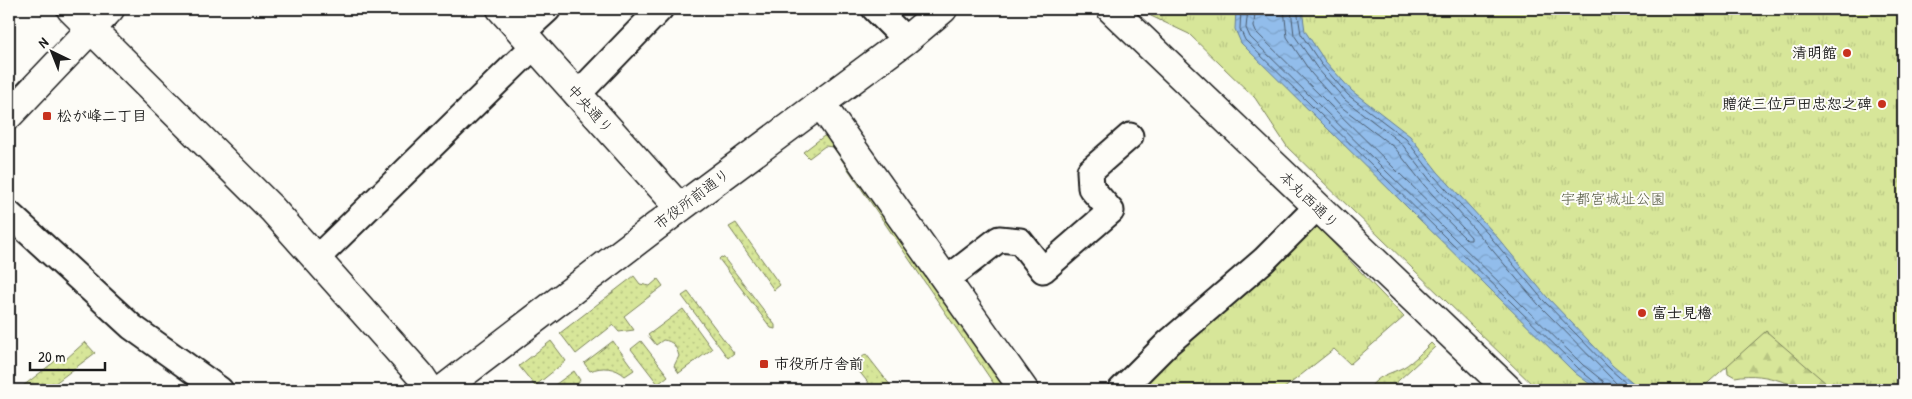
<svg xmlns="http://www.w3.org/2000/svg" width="1912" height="399" viewBox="0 0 1912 399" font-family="'Patrick Hand','Klee One',sans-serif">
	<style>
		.grass { fill: url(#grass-dots); stroke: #7a815a }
		.forest { fill: url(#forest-firs); stroke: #7a815a }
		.park { fill: url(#park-tufts); stroke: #7a815a }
		.water { fill: url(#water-waves); stroke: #637d98 }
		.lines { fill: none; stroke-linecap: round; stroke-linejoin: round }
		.shore { stroke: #4b5c6f; stroke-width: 1 }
		.street-casing { stroke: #1c1c1c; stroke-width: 29 }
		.secondary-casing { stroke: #1c1c1c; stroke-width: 31 }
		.street { stroke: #fdfcf7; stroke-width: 25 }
		.secondary { stroke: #fdfcf7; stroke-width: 28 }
		.poi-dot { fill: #c8321e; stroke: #fdfcf7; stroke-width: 2 }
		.labels { text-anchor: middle; stroke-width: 4; stroke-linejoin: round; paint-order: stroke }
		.poi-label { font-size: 15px; font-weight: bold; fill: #1c1c1c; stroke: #fdfcf7; text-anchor: start }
		.street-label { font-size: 15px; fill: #1c1c1c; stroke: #fdfcf7 }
		.park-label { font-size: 15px; fill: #545942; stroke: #fdfcf7 }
	</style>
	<defs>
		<pattern id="grass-dots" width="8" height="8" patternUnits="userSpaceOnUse" patternTransform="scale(1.25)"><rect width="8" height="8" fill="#d7e699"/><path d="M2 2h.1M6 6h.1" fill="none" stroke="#b8c583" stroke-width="1.8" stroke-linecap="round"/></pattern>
		<pattern id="forest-firs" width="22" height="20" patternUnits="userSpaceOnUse" patternTransform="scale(1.25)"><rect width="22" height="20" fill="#d7e699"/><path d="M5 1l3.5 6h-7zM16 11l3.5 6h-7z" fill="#b8c583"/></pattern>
		<pattern id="park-tufts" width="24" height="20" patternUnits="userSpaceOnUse" patternTransform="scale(1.25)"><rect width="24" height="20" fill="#d7e699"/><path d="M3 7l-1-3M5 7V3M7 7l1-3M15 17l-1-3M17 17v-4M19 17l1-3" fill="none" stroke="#b8c583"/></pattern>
		<pattern id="water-waves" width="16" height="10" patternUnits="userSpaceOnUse" patternTransform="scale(1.25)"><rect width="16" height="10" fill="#92bdeb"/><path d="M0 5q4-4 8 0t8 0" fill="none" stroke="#7da2c9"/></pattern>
	</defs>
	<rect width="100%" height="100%" fill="#fdfcf7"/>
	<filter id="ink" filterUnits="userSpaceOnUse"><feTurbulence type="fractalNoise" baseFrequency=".02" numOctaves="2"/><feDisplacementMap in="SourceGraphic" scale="10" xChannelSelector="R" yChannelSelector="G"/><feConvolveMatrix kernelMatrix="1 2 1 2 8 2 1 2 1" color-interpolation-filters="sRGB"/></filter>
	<g filter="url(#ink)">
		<path class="grass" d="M 824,136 L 836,138 L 1008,390 L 998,390 L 833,147 L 825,146 L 809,158 L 803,152 Z
			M 736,223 L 780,285 L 774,290 L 729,227 Z
			M 721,257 L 724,258 L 775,325 L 775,329 L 771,328 L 719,259 Z
			M 634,276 L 640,284 L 650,286 L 658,279 L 663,286 L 624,316 L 634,330 L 619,332 L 613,325 L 576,354 L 560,333 Z
			M 688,292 L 734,353 L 728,358 L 682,296 Z
			M 683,309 L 712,349 L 679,373 L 674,366 L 679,356 C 676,346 673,341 663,340 L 656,345 L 648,335 Z
			M 551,341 L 566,361 L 535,386 L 519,366 Z
			M 613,341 L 634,370 L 625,376 C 615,367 602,366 590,371 L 584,363 Z
			M 641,341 L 668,376 L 658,384 L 631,349 Z
			M 85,342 L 95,353 L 46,390 L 18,390 L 59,358 L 66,359 Z
			M 1431,343 L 1435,347 L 1388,390 L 1369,390 C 1376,375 1391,374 1404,367 C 1414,361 1423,351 1431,343 Z
			M 866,354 L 894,390 L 874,390 L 858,370 L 860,359 Z
			M 574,371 L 580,380 L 573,390 L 548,390 Z"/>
		<path class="forest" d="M 1752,329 L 1780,331 L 1829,378 L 1824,390 C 1791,390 1771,370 1735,377 L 1728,373 L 1726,355 Z"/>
		<path class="park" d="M 1143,9 L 1903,9 L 1903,390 L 1834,390 L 1766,331 L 1700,390 L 1538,390 L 1288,148 L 1255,98 L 1189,34 L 1151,16 Z
			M 1312,221 L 1404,317 L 1350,364 L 1334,349 L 1282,390 L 1130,390 Z"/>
		<path class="water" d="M 1236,9 L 1302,9 L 1305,31 L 1325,61 L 1352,91 L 1410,136 L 1438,172 L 1492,231 L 1547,297 L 1613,366 L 1637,386 L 1631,390 L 1598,390 L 1575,373 L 1241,43 L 1235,29 Z"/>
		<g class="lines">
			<path class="shore" d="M 1241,9 L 1240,29 L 1245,40 L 1579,369 L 1598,385 L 1600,390
				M 1248,9 L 1246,28 L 1250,37 L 1583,365 L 1603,381 L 1606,390
				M 1255,9 L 1254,27 L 1256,32 L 1467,240 L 1471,240 L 1471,237 L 1424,185 L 1395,148 L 1340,106 L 1311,73 L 1287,37 L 1284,9
				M 1291,9 L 1294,35 L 1317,68 L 1345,100 L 1401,143 L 1430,180 L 1483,239 L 1538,304 L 1623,390
				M 1297,9 L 1301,34 L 1321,64 L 1348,95 L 1406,139 L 1434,176 L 1488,234 L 1543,300 L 1610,369 L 1628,385 L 1629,390"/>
			<defs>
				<path id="street" d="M 875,9 L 906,40
					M 522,33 L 548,9
					M 577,95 L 660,9
					M 9,214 L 132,327 L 220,390
					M 317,258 L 534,46
					M 946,280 L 999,239 L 1020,241 L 1043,270 L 1111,211 L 1091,188 L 1090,171 L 1130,136
					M 1121,390 L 1168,343 L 1264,260 L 1317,207"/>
				<path id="secondary" d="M 71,9 L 272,209 L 420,375 L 430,390
					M 501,9 L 680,208
					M 1111,9 L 1509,390
					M 821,104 L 1024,390
					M 9,115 L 110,9
					M 442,390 L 680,208 L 906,40 L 943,9"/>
			</defs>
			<use href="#street" class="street-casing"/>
			<use href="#secondary" class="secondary-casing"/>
			<use href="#street" class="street"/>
			<use href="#secondary" class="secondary"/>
		</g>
	</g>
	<g class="poi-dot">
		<circle cx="1847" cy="53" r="5"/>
		<circle cx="1882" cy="104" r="5"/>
		<rect x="42" y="111" width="10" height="10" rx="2.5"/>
		<circle cx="1642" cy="313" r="5"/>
		<rect x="759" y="359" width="10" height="10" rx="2.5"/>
	</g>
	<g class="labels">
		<g class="poi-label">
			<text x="1837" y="58" text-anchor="end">清明館</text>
			<text x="1872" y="109" text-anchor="end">贈従三位戸田忠恕之碑</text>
			<text x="57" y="121">松が峰二丁目</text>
			<text x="1652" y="318">富士見櫓</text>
			<text x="774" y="369">市役所庁舎前</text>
		</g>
		<g class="street-label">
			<text transform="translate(590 109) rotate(48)" y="5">中央通り</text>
			<text transform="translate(692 199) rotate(-37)" y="5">市役所前通り</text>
			<text transform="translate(1309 200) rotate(44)" y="5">本丸西通り</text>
		</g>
		<g class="park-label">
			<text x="1613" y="204">宇都宮城址公園</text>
		</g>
	</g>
	<rect width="1912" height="399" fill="none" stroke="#fdfcf7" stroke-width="30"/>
	<rect x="15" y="15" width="1882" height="369" fill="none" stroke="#1c1c1c" stroke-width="2" filter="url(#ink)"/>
	<g transform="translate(52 52) rotate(317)" stroke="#fdfcf7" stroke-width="4" paint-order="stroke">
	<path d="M0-4L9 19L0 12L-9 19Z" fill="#1c1c1c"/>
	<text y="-8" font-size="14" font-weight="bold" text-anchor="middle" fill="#1c1c1c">N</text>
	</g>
	<path d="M30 362v8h75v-8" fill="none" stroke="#1c1c1c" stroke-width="2.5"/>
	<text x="38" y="362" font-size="15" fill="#1c1c1c" stroke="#fdfcf7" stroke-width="4" paint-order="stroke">20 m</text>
</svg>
